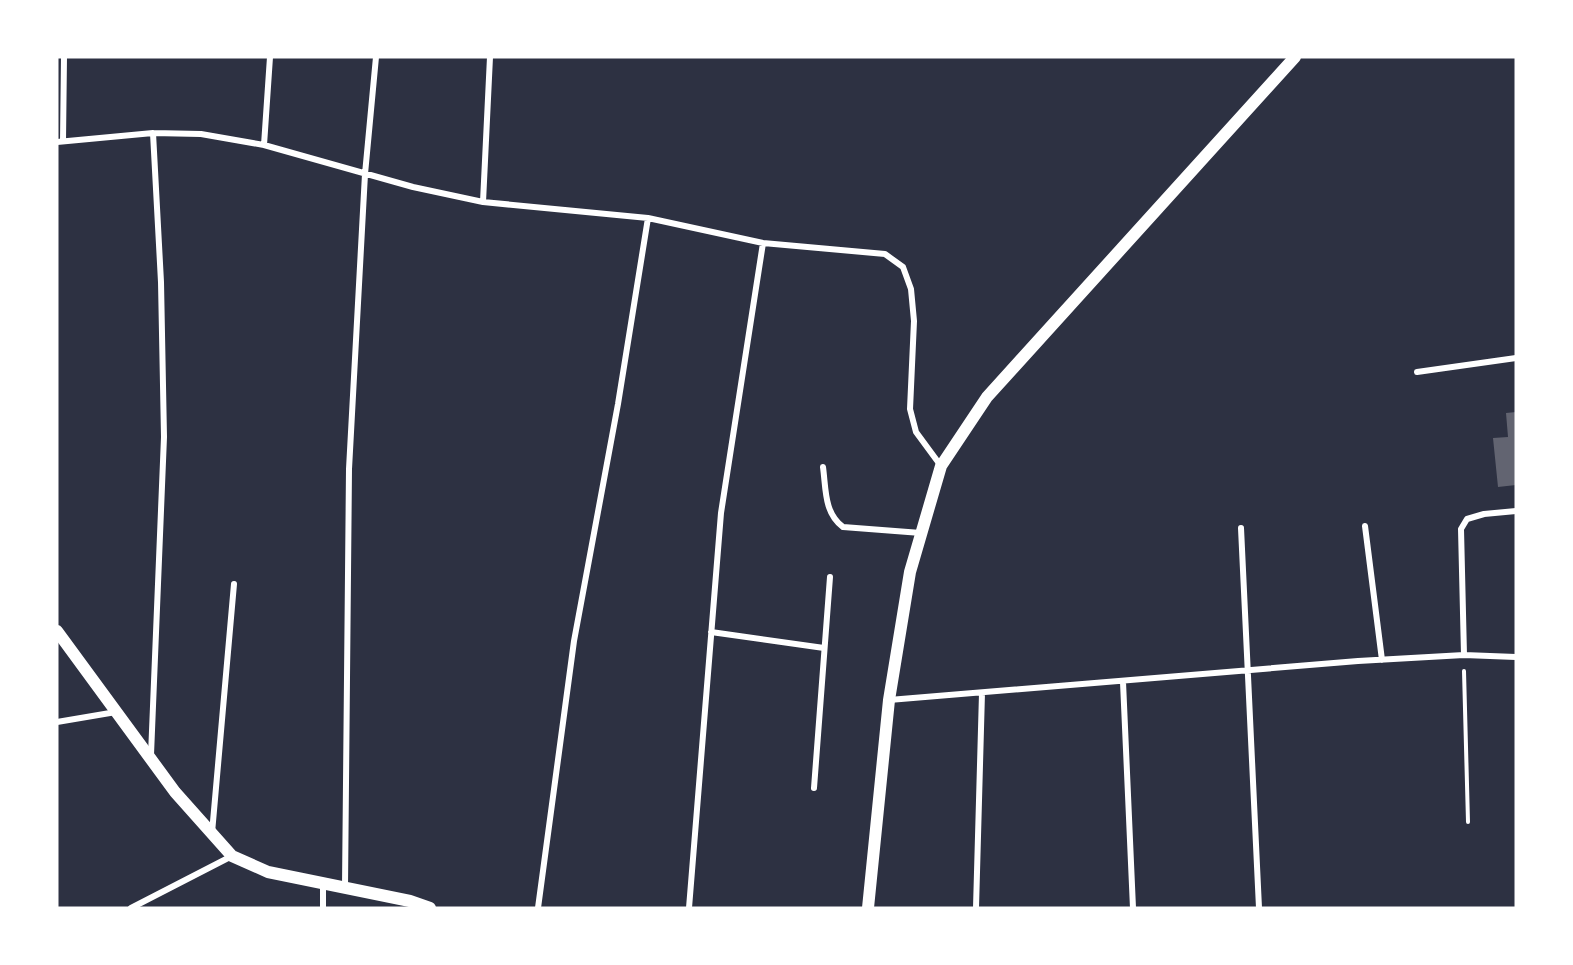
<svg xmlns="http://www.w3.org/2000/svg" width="1573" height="965" viewBox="0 0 1573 965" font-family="'Archivo Narrow',sans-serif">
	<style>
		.building { fill: #626471 }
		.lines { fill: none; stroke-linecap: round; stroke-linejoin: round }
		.path { stroke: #fff; stroke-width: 4 }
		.minor { stroke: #fff; stroke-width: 6 }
		.secondary { stroke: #fff; stroke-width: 12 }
	</style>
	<rect width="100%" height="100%" fill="#2d3142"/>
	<path class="building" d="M 1516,412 L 1516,485 L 1498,487 L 1493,438 L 1508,437 L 1506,413 Z"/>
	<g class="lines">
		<path class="path" d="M 1464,671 L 1468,822"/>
		<path class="minor" d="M 63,141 L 64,57
			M 57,142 L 153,133 L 201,134 L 264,145 L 413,187 L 483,202 L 648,218 L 763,243 L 885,254 L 903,267 L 911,289 L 914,321 L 910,409 L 916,432 L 941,466
			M 264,145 L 270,57
			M 483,202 L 490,57
			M 1417,372 L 1516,358
			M 823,467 C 826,489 824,513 843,527 L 921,533
			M 1365,526 L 1382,660
			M 1241,528 L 1259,908
			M 711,632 L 824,648
			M 1464,655 L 1461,529 L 1467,519 L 1484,514 L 1516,511
			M 1123,682 L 1133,908
			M 889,700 L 1358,661 L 1464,655 L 1516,657
			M 57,722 L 116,712
			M 151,755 L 164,437 L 161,282 L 153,133
			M 814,788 L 830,577
			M 212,833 L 234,584
			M 323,884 L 323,908
			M 345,887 L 349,469 L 365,174 L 376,57
			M 131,908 L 232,856
			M 538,908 L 574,641 L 618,404 L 648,218
			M 689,908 L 721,513 L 763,243
			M 976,908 L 982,693"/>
		<path class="secondary" d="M 57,631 L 175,792 L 232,856 L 268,872 L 410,901 L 430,908
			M 868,908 L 889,700 L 910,572 L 941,466 L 987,397 L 1295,57"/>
	</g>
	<rect width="1573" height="965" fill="none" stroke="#ffffff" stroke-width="117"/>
</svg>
